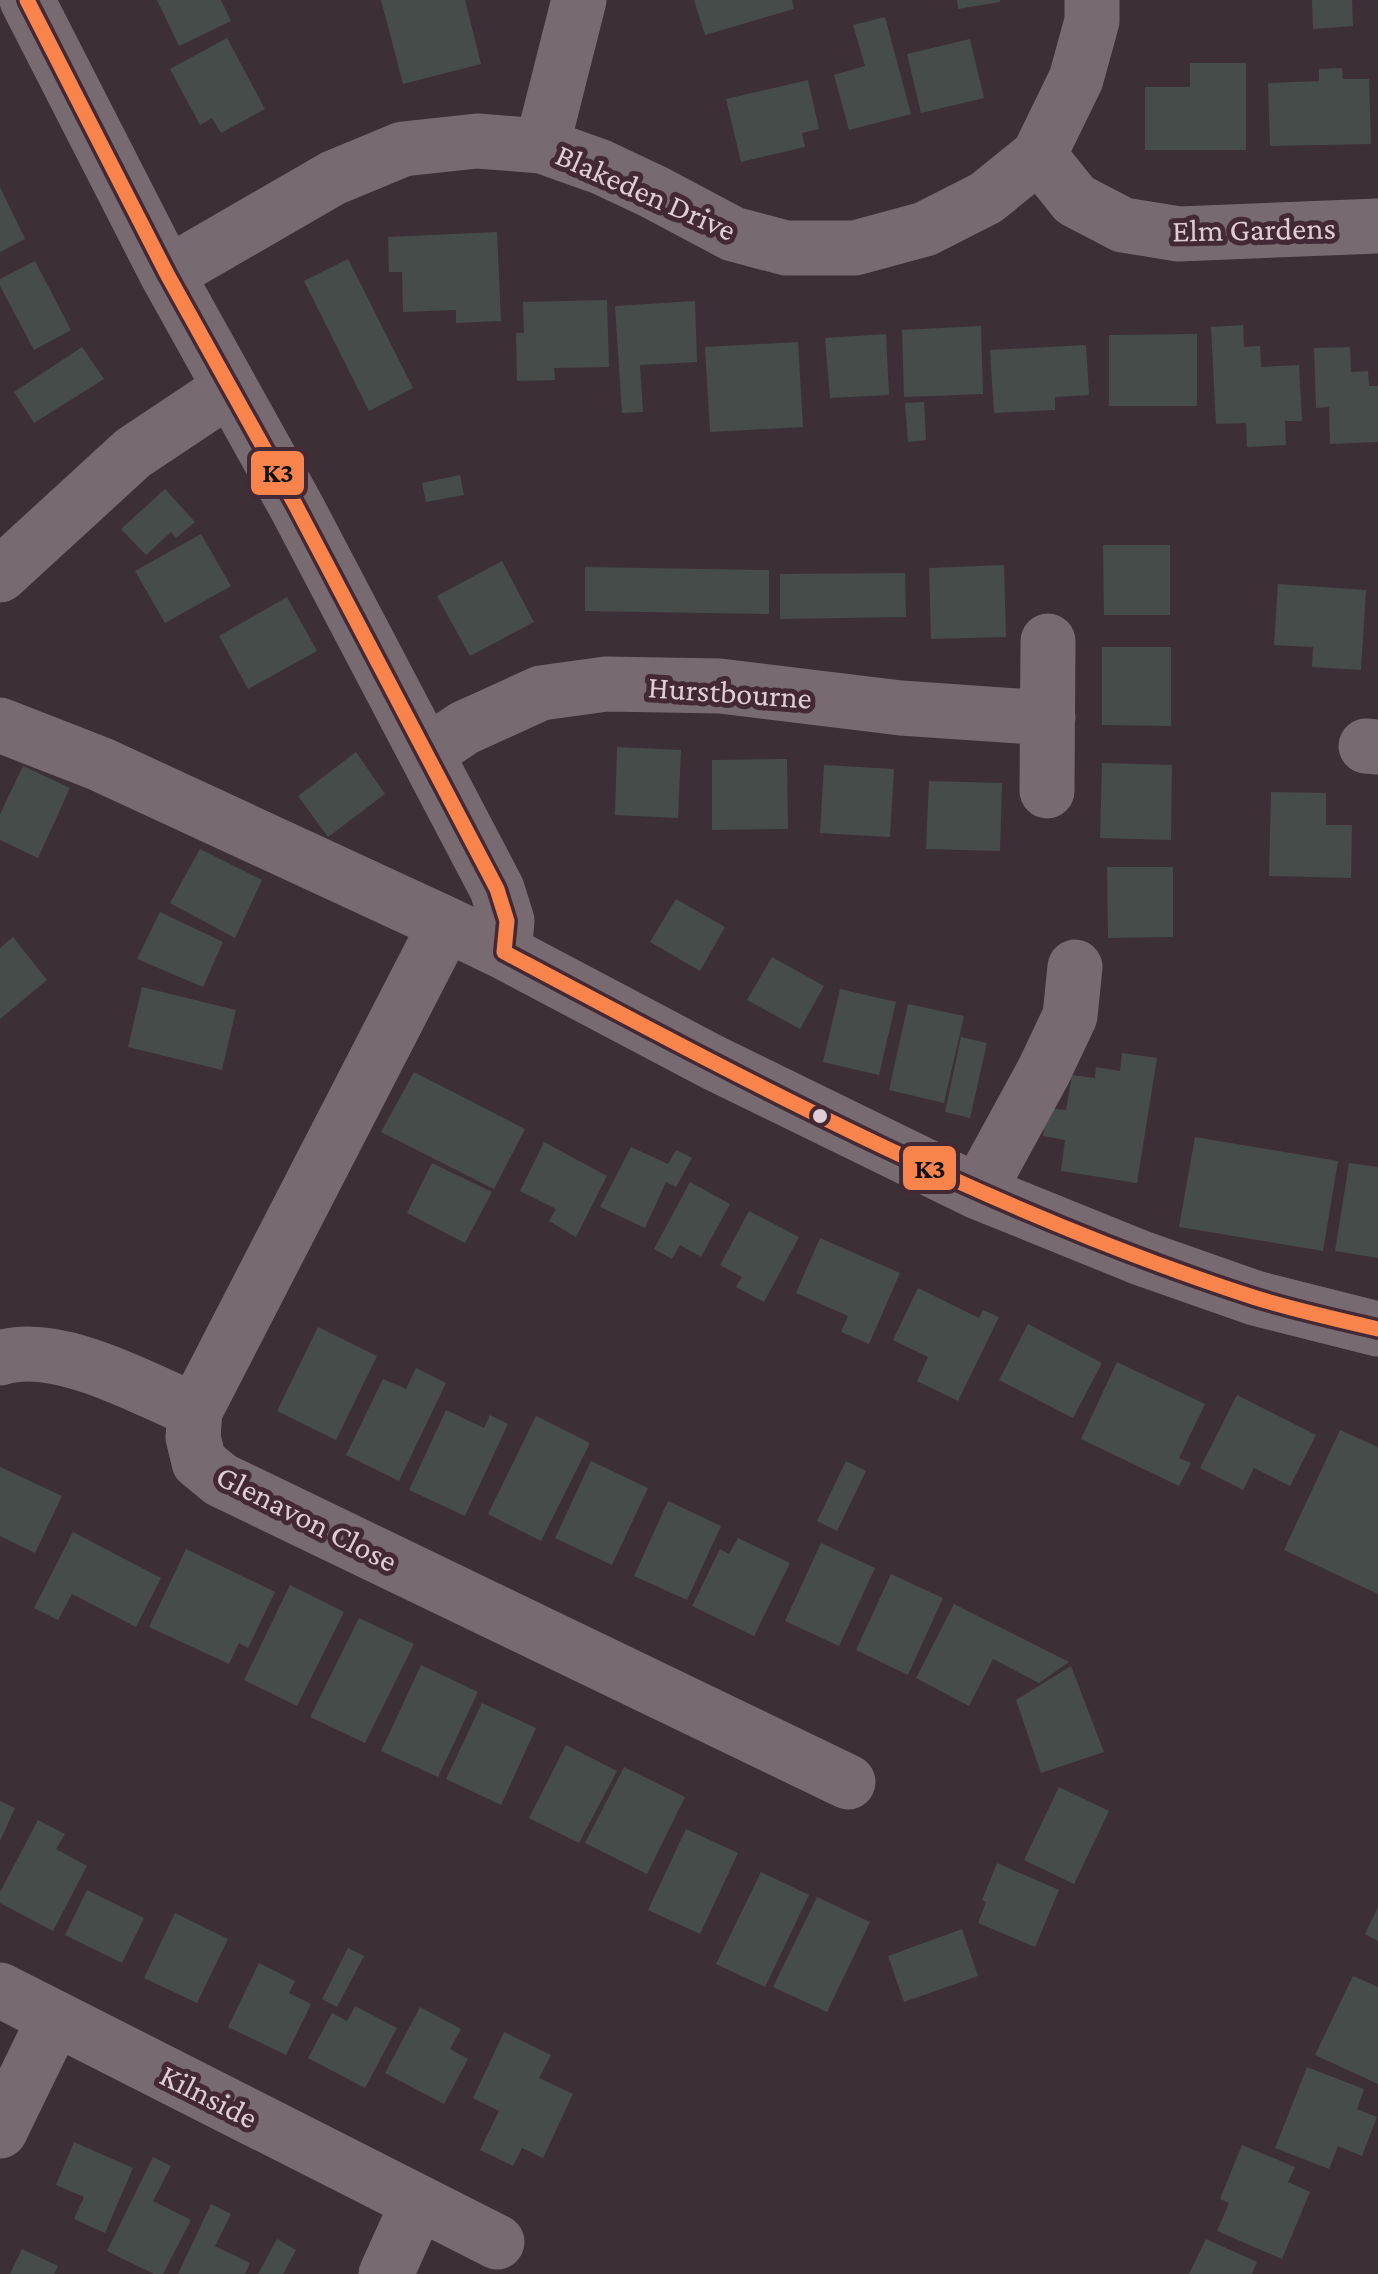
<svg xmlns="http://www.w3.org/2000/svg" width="1378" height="2274" viewBox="0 0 1378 2274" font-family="'Crimson Pro',serif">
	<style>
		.building { fill: #464c4a }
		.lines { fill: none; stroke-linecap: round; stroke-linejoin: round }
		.minor { stroke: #776a70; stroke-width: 55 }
		.bus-1-casing { stroke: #432935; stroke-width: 22 }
		.bus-1 { stroke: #f8844c; stroke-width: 15 }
		.bus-dot { fill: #decdd4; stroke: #432935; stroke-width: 4 }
		.labels { text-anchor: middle; stroke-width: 10; stroke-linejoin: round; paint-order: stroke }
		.street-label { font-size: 32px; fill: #decdd4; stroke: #432935 }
		.line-badge { stroke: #432935; stroke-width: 4 }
		.pale-badge-label { font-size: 28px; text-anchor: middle; font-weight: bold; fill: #111 }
	</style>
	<rect width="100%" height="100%" fill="#3d2f36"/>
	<path class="building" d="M 157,0 L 221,0 L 231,21 L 179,46 Z
		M 381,0 L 465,0 L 481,64 L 403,84 Z
		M 694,0 L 792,0 L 794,9 L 705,35 Z
		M 957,0 L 1000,0 L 1000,2 L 958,9 Z
		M 1312,0 L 1352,0 L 1353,26 L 1313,29 Z
		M 885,17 L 911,114 L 849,130 L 834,75 L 865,66 L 853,25 Z
		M 227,38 L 265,109 L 221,133 L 212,118 L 200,125 L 170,69 Z
		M 970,39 L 984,98 L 921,113 L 907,54 Z
		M 1190,63 L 1246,63 L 1246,150 L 1145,150 L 1145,87 L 1190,87 Z
		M 1342,68 L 1343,79 L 1369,79 L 1371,144 L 1270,146 L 1268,83 L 1319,81 L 1319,69 Z
		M 808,80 L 819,129 L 802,133 L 805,147 L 741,162 L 726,99 Z
		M 0,187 L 25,239 L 0,252 Z
		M 497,232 L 501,321 L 456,323 L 456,310 L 403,312 L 402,272 L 389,272 L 388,237 Z
		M 348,259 L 413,388 L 369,411 L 304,281 Z
		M 35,261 L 71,330 L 34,350 L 0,286 L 0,279 Z
		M 607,300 L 609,367 L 554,368 L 555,380 L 517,381 L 516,333 L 524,333 L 523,302 Z
		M 695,301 L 697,362 L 640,365 L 643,412 L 622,413 L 615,306 Z
		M 1243,325 L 1244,347 L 1260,346 L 1261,367 L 1299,365 L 1302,421 L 1285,421 L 1286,445 L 1247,447 L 1246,423 L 1216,424 L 1211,327 Z
		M 981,326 L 983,394 L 904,397 L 902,330 Z
		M 886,334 L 889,395 L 830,398 L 825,338 Z
		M 1197,334 L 1197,406 L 1109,406 L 1109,335 Z
		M 798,342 L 803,427 L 710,432 L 705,347 Z
		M 1086,345 L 1089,395 L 1055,397 L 1055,410 L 994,413 L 990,350 Z
		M 82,347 L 104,379 L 34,423 L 14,392 Z
		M 1350,347 L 1351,372 L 1368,371 L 1369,386 L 1378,386 L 1378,442 L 1330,444 L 1329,407 L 1316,408 L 1314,348 Z
		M 924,402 L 926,440 L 908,442 L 905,403 Z
		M 460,475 L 464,495 L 426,502 L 422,483 Z
		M 165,489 L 195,522 L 176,538 L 171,532 L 146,555 L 121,529 Z
		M 201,534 L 231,586 L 165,623 L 135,571 Z
		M 1103,545 L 1170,545 L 1170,615 L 1104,615 Z
		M 502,561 L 534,622 L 470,656 L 437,596 Z
		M 1004,565 L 1006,637 L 931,639 L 929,568 Z
		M 585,567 L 769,570 L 769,614 L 585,611 Z
		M 905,573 L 906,617 L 780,619 L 780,574 Z
		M 1278,584 L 1366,590 L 1361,670 L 1312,667 L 1313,647 L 1274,645 Z
		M 287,597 L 317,651 L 248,689 L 219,636 Z
		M 1102,647 L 1171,647 L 1171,726 L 1102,725 Z
		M 617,747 L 681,750 L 678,818 L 615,815 Z
		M 356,752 L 385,794 L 328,837 L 298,796 Z
		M 787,759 L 788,829 L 712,830 L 712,760 Z
		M 1102,763 L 1172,765 L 1171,840 L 1100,838 Z
		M 824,765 L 894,769 L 890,837 L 820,833 Z
		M 23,766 L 70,788 L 38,858 L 0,840 L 0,814 Z
		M 929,781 L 1002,783 L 1000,851 L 926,849 Z
		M 1271,792 L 1326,793 L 1326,825 L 1352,825 L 1351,878 L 1269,876 Z
		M 200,849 L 262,880 L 235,938 L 170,903 Z
		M 1107,867 L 1173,867 L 1173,937 L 1108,938 Z
		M 676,899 L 725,927 L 700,971 L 650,942 Z
		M 160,912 L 223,942 L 203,987 L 137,959 Z
		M 13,937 L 47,980 L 0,1019 L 0,948 Z
		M 772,957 L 824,986 L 800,1029 L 747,1000 Z
		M 142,987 L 236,1010 L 222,1070 L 128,1047 Z
		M 840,989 L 896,1002 L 879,1075 L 823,1062 Z
		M 908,1004 L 964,1016 L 944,1103 L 889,1090 Z
		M 961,1037 L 987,1043 L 970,1118 L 945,1112 Z
		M 1122,1053 L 1157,1058 L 1137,1183 L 1061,1171 L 1065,1140 L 1043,1136 L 1047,1108 L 1066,1110 L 1072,1075 L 1095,1078 L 1096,1067 L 1120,1071 Z
		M 414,1072 L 525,1129 L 494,1189 L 381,1132 Z
		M 1195,1137 L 1338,1161 L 1323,1251 L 1179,1227 Z
		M 544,1142 L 607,1176 L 576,1237 L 549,1221 L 556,1209 L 520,1191 Z
		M 631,1147 L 668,1164 L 676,1150 L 692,1158 L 676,1187 L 666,1182 L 645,1228 L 600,1207 Z
		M 432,1163 L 492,1192 L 465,1243 L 407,1213 Z
		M 1349,1163 L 1378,1167 L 1378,1258 L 1335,1251 Z
		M 690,1182 L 730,1204 L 701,1257 L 680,1245 L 672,1259 L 654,1249 Z
		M 749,1211 L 799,1237 L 764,1302 L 736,1287 L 742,1277 L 720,1265 Z
		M 820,1238 L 900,1273 L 869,1344 L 841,1332 L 848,1316 L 796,1293 Z
		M 918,1288 L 979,1318 L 983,1310 L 999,1317 L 958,1401 L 917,1381 L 928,1357 L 893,1340 Z
		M 1028,1324 L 1102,1363 L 1073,1418 L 999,1380 Z
		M 318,1327 L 377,1356 L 336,1440 L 277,1411 Z
		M 1117,1362 L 1205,1404 L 1179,1458 L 1191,1463 L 1179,1486 L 1081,1439 Z
		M 416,1368 L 446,1383 L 399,1481 L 346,1455 L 383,1379 L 406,1389 Z
		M 1237,1395 L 1316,1435 L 1290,1486 L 1254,1468 L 1243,1490 L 1200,1468 Z
		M 446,1410 L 484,1428 L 490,1415 L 508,1424 L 465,1516 L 409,1490 Z
		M 536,1416 L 590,1443 L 541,1541 L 488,1514 Z
		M 1340,1430 L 1378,1447 L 1378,1594 L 1284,1550 Z
		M 591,1461 L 648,1488 L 612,1565 L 555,1538 Z
		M 846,1461 L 866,1471 L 837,1531 L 817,1521 Z
		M 0,1467 L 62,1496 L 35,1553 L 0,1536 Z
		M 668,1501 L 721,1526 L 687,1600 L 634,1576 Z
		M 73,1532 L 161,1578 L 136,1627 L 72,1594 L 58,1620 L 34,1608 Z
		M 738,1538 L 790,1563 L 754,1636 L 692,1606 L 720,1549 L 729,1554 Z
		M 821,1543 L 875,1568 L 839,1646 L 785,1621 Z
		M 186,1549 L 275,1592 L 248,1648 L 239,1643 L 229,1664 L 149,1627 Z
		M 891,1574 L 943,1598 L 908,1675 L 856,1650 Z
		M 290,1585 L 344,1612 L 297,1706 L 244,1680 Z
		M 954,1604 L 1069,1662 L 1039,1683 L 993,1659 L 969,1706 L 916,1678 Z
		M 359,1618 L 414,1644 L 365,1743 L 310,1717 Z
		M 421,1665 L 478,1692 L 438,1777 L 381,1751 Z
		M 1071,1666 L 1104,1752 L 1041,1773 L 1016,1700 Z
		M 482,1703 L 536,1728 L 501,1805 L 446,1779 Z
		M 566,1745 L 617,1771 L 579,1843 L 529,1818 Z
		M 624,1767 L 685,1797 L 647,1874 L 585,1843 Z
		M 1059,1787 L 1109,1811 L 1074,1884 L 1024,1860 Z
		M 0,1801 L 15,1808 L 0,1841 Z
		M 38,1820 L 65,1834 L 56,1849 L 87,1866 L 53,1931 L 0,1903 L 0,1892 Z
		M 686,1829 L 738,1853 L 700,1934 L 648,1910 Z
		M 997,1863 L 1059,1890 L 1035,1947 L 978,1923 L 986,1902 L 982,1900 Z
		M 761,1872 L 809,1895 L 765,1987 L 716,1964 Z
		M 87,1890 L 144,1918 L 122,1963 L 65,1935 Z
		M 817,1897 L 870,1922 L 827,2012 L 773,1987 Z
		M 1378,1907 L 1378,1941 L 1365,1934 Z
		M 175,1913 L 228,1939 L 197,2003 L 144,1978 Z
		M 962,1929 L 978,1976 L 904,2002 L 888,1956 Z
		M 348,1948 L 364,1956 L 337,2007 L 322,1999 Z
		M 259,1963 L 295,1981 L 289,1993 L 311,2004 L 286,2055 L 228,2027 Z
		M 1353,1976 L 1378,1987 L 1378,2084 L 1315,2055 Z
		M 355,2006 L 397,2028 L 365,2088 L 308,2058 L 332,2013 L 347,2021 Z
		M 420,2007 L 461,2029 L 450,2049 L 468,2059 L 444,2104 L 385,2073 Z
		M 504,2032 L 551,2055 L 539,2078 L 573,2094 L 543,2158 L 522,2148 L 513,2166 L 480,2150 L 499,2111 L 473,2098 Z
		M 1307,2067 L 1364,2089 L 1357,2109 L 1377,2117 L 1362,2156 L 1338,2146 L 1329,2169 L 1275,2148 Z
		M 74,2142 L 133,2168 L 105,2233 L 74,2219 L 84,2197 L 56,2185 Z
		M 1242,2145 L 1295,2167 L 1288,2182 L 1310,2192 L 1282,2259 L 1217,2231 L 1229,2203 L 1220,2199 Z
		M 153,2157 L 171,2166 L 153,2201 L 191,2220 L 163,2274 L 154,2274 L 107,2251 Z
		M 211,2204 L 231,2214 L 215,2246 L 250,2263 L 245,2274 L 178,2274 Z
		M 277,2239 L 296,2250 L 283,2274 L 258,2274 Z
		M 1206,2239 L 1257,2262 L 1252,2274 L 1189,2274 Z
		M 22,2249 L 58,2266 L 54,2274 L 10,2274 Z"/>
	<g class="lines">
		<path class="minor" d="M 27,0 L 167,274 L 296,506 L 497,889 L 507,921 L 504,952
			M 542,146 L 579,0
			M 1039,155 L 1075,200 L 1123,225 L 1179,234 L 1378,226
			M 167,274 L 333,178 L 403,149 L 477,141 L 542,146 L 601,167 L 654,192 L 733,234 L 786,248 L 855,248 L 925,229 L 986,198 L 1039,155 L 1076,79 L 1092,21 L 1092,0
			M 0,575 L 133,453 L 229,389
			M 0,725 L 100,764 L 446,924 L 504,952 L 712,1062 L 978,1192 L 1141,1258 L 1255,1298 L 1378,1329
			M 1366,746 L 1378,747
			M 427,753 L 464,728 L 541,693 L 606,684 L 720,686 L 901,708 L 1048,718
			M 1047,791 L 1048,641
			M 446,924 L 195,1411 L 193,1437 L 199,1462 L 221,1480 L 848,1782
			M 978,1192 L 1044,1071 L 1070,1016 L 1075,967
			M 0,1358 C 57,1340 143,1388 195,1411
			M 0,1990 L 497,2242
			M 0,2131 L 55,2018
			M 386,2274 L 418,2203"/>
		<defs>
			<path id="bus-1" d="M 27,0 L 167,274 L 296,506 L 497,889 L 507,921 L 504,952
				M 504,952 C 747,1081 990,1212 1253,1297 C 1294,1310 1336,1319 1378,1329"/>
		</defs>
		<use href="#bus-1" class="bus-1-casing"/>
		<use href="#bus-1" class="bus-1"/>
	</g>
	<circle class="bus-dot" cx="820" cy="1116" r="9"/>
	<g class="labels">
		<g class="street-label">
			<text transform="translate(646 192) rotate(24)" y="11">Blakeden Drive</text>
			<text transform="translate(1254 229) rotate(-1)" y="11">Elm Gardens</text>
			<text transform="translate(730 692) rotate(4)" y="11">Hurstbourne</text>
			<text transform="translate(307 1518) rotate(27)" y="11">Glenavon Close</text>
			<text transform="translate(209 2096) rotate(27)" y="11">Kilnside</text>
		</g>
	</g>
	<g class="line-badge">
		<rect x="249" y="449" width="57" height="48" rx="10" fill="#f8844c"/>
		<rect x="901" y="1144" width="57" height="48" rx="10" fill="#f8844c"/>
	</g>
	<g class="pale-badge-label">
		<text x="278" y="482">K3</text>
		<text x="930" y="1178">K3</text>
	</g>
</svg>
